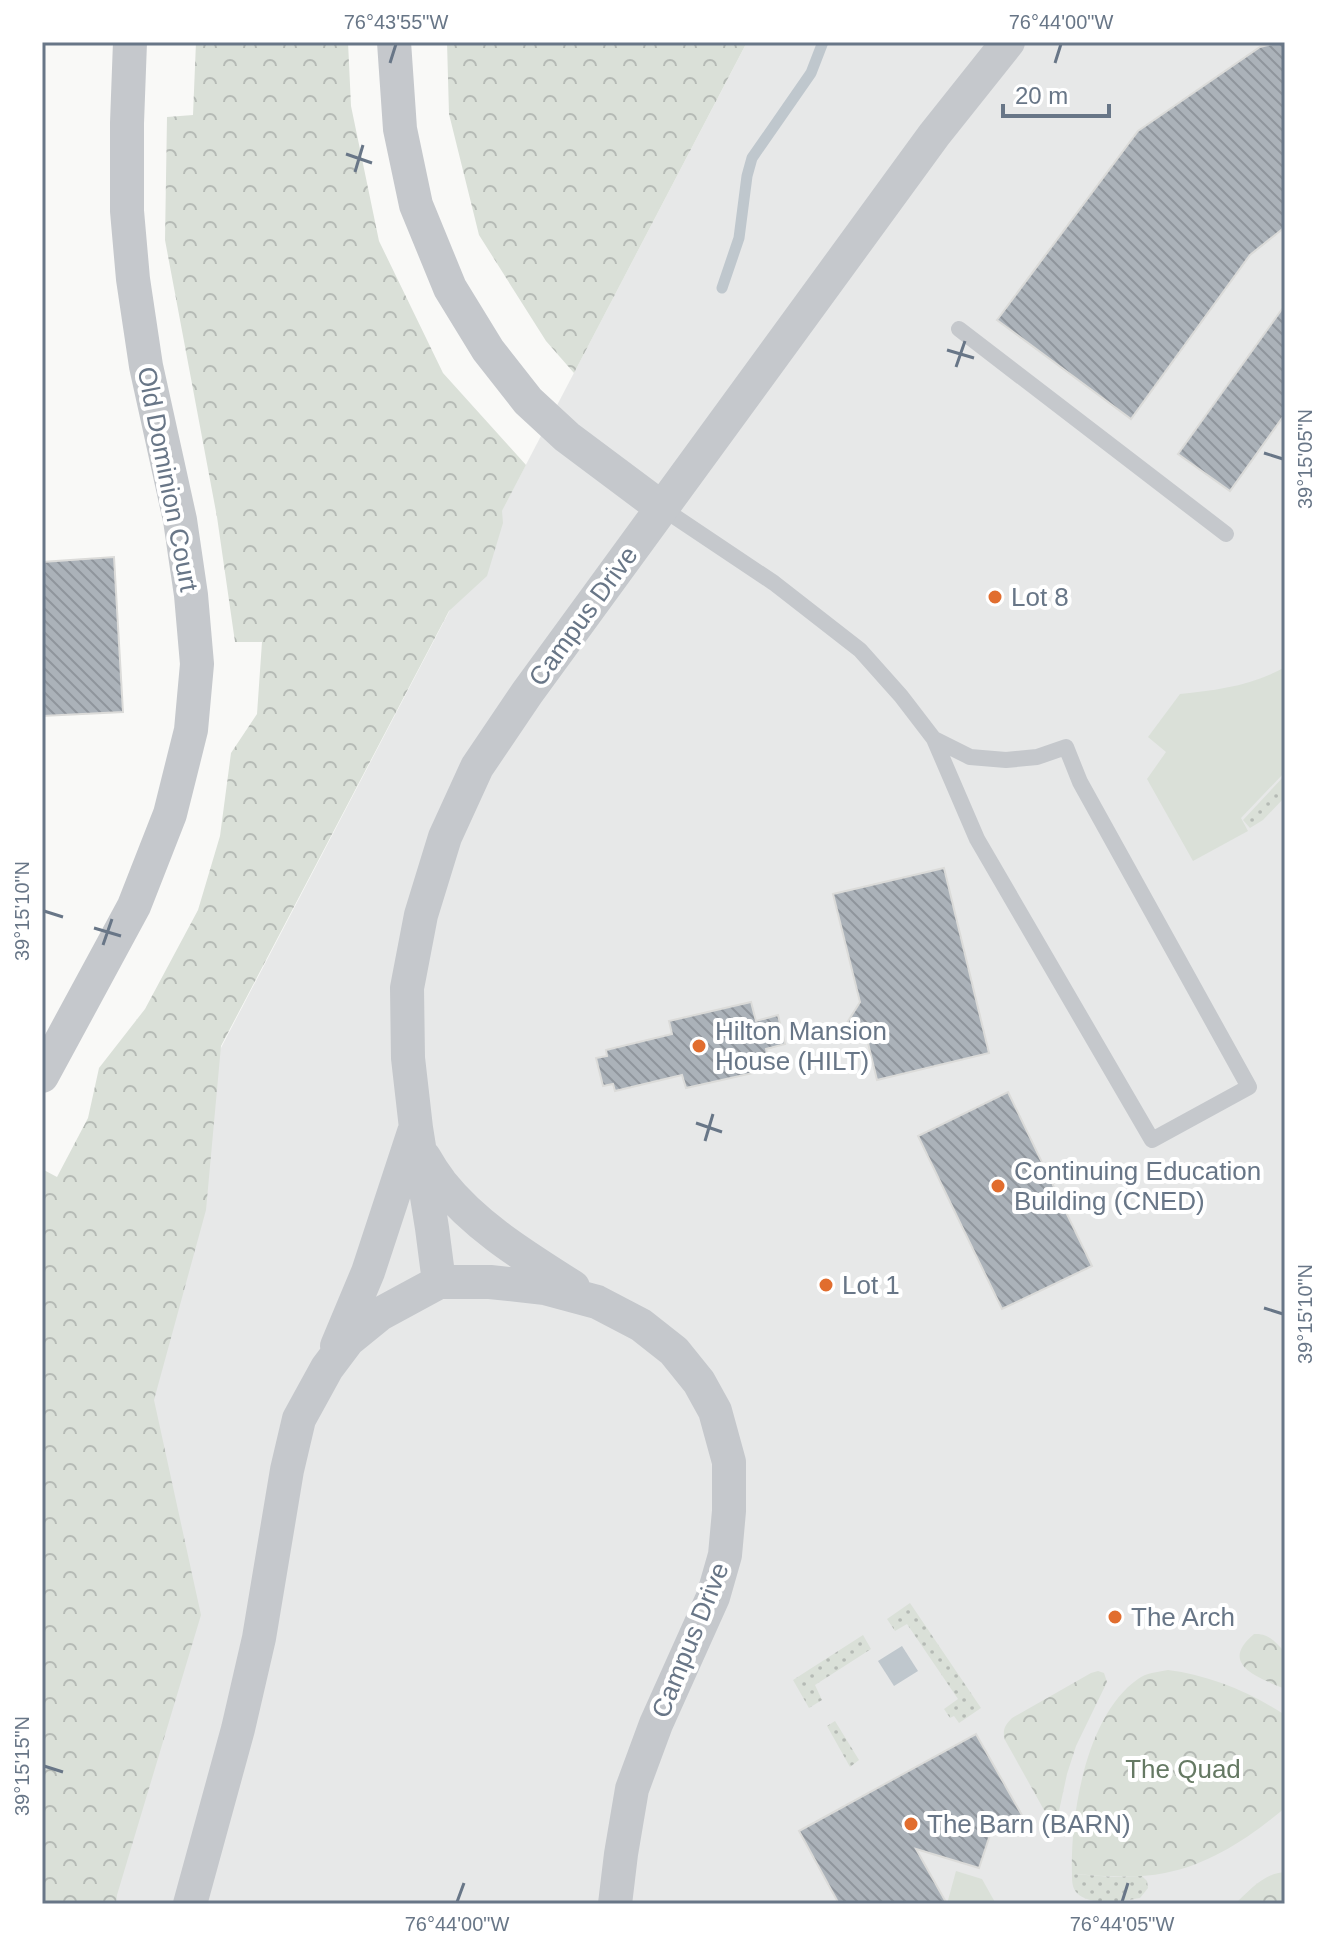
<svg xmlns="http://www.w3.org/2000/svg" width="1327" height="1946" viewBox="0 0 1327 1946" font-family="Helvetica,sans-serif">
	<style>
		.built { fill: #e7e8e8 }
		.grass { fill: #dae0d8 }
		.forest { fill: url(#forest-crowns) }
		.garden { fill: url(#garden-dots) }
		.water { fill: #bfc7cd }
		.lines { fill: none; stroke-linecap: round; stroke-linejoin: round }
		.stream { stroke: #bfc7cd; stroke-width: 11 }
		.building { fill: url(#building-back-hatch); stroke: #dbdbd9; stroke-width: 2 }
		.service { stroke: #c5c8cc; stroke-width: 16 }
		.minor { stroke: #c5c8cc; stroke-width: 34 }
		.ticks { fill: none; stroke: #687687; stroke-width: 3 }
		.poi-dot { fill: #e16d2e; stroke: #fff; stroke-width: 3 }
		.labels { text-anchor: middle; stroke-width: 8; stroke-linejoin: round; paint-order: stroke }
		.street-label { font-size: 26px; fill: #687687; stroke: #fff }
		.poi-label { font-size: 26px; fill: #687687; stroke: #fff; text-anchor: start }
		.park-label { font-size: 26px; fill: #657963; stroke: #fff }
		.neatline { fill: none; stroke: #687687; stroke-width: 3 }
		.ticks-label { font-size: 20px; text-anchor: middle; fill: #687687 }
	</style>
	<defs>
		<pattern id="forest-crowns" width="20" height="18" patternUnits="userSpaceOnUse" patternTransform="scale(2)"><rect width="20" height="18" fill="#dae0d8"/><path d="M2 6a3 3 0 1 1 6 0M12 15a3 3 0 1 1 6 0" fill="none" stroke="#b5bab5"/></pattern>
		<pattern id="garden-dots" width="8" height="8" patternUnits="userSpaceOnUse" patternTransform="scale(2)"><rect width="8" height="8" fill="#dae0d8"/><path d="M2 2h.1M6 6h.1" fill="none" stroke="#b5bab5" stroke-width="1.8" stroke-linecap="round"/></pattern>
		<pattern id="building-back-hatch" width="6" height="6" patternUnits="userSpaceOnUse" patternTransform="scale(2)"><rect width="6" height="6" fill="#abb2b9"/><path d="M-1 5l2 2M0 0l6 6M5-1l2 2" fill="none" stroke="#8f959c"/></pattern>
	</defs>
	<rect width="100%" height="100%" fill="#f9f9f7"/>
	<path class="built" d="M 747,42 L 1285,42 L 1285,1904 L 42,1904 L 42,1390 Z"/>
	<path class="grass" d="M 1285,667 L 1285,772 L 1241,818 L 1248,831 L 1193,861 L 1147,779 L 1166,752 L 1148,737 L 1180,694 C 1216,690 1252,686 1285,667 Z
		M 956,1871 L 982,1879 L 996,1904 L 947,1904 Z"/>
	<path class="forest" d="M 196,42 L 348,42 L 351,106 L 379,241 L 443,373 L 526,465 L 502,511 L 503,523 L 487,576 L 449,611 L 221,1046 L 206,1210 L 154,1400 L 201,1615 L 117,1895 L 116,1904 L 42,1904 L 42,1169 L 57,1177 L 88,1118 L 99,1068 L 145,1009 L 198,910 L 220,836 L 231,753 L 257,714 L 262,642 L 235,642 L 217,517 L 165,240 L 167,117 L 193,115 Z
		M 447,42 L 747,42 L 574,373 L 546,341 L 479,235 L 449,114 Z
		M 1254,1634 C 1269,1633 1275,1642 1285,1652 L 1285,1689 C 1260,1678 1217,1665 1254,1634 Z
		M 1168,1670 C 1209,1675 1250,1692 1285,1715 L 1285,1808 C 1250,1837 1211,1864 1165,1873 C 1135,1879 1103,1876 1072,1874 C 1070,1816 1086,1715 1138,1679 C 1146,1673 1157,1672 1168,1670 Z
		M 1098,1671 L 1104,1673 L 1107,1682 L 1076,1746 L 1067,1774 L 1059,1811 L 1052,1813 L 1044,1810 L 1005,1740 C 1002,1730 1005,1725 1012,1718 L 1091,1673 Z
		M 1285,1872 L 1285,1904 L 1235,1904 C 1250,1890 1264,1873 1285,1872 Z"/>
	<path class="garden" d="M 1285,775 L 1285,797 L 1263,820 L 1250,828 L 1243,820 Z
		M 910,1603 L 981,1708 L 959,1723 L 954,1716 L 950,1718 L 944,1709 L 958,1699 L 907,1624 L 895,1631 L 887,1619 Z
		M 863,1635 L 871,1649 L 815,1685 L 822,1700 L 809,1708 L 793,1680 Z
		M 835,1721 L 859,1760 L 850,1767 L 827,1726 Z
		M 1072,1874 L 1114,1877 L 1142,1876 L 1147,1881 L 1148,1888 L 1140,1898 C 1124,1901 1088,1906 1077,1893 C 1072,1888 1072,1881 1072,1874 Z"/>
	<path class="water" d="M 902,1646 L 918,1671 L 894,1686 L 878,1661 Z"/>
	<g class="lines">
		<path class="stream" d="M 722,288 L 739,238 L 747,176 L 752,158 L 811,73 L 823,42"/>
	</g>
	<path class="building" d="M 1280,42 L 1285,42 L 1285,227 L 1250,255 L 1131,419 L 997,320 L 1138,131 L 1260,47 Z
		M 1285,305 L 1285,414 L 1230,491 L 1178,454 Z
		M 114,557 L 123,712 L 42,716 L 42,562 Z
		M 944,868 L 989,1053 L 877,1080 L 867,1039 L 845,1026 L 860,1002 L 833,894 Z
		M 751,1002 L 756,1021 L 778,1015 L 785,1044 L 766,1049 L 771,1069 L 686,1088 L 682,1075 L 615,1091 L 613,1084 L 603,1086 L 596,1058 L 607,1056 L 606,1050 L 672,1034 L 669,1021 Z
		M 1008,1092 L 1092,1266 L 1002,1309 L 918,1136 Z
		M 976,1734 L 1023,1817 L 990,1835 L 979,1868 L 916,1849 L 947,1904 L 839,1904 L 799,1831 Z"/>
	<g class="lines">
		<path class="service" d="M 959,329 L 1226,534
			M 662,508 L 774,583 L 860,650 L 901,696 L 934,739 L 977,839 L 1152,1140 L 1249,1087 L 1080,782 L 1066,747 L 1037,757 L 1006,760 L 970,757 L 934,739"/>
		<path class="minor" d="M 394,42 L 400,129 L 416,205 L 450,288 L 488,350 L 528,401 L 567,437 L 662,508
			M 42,1076 L 134,906 L 170,814 L 191,730 L 197,664 L 191,595 L 180,520 L 146,366 L 133,279 L 127,211 L 127,123 L 130,42
			M 424,1157 C 429,1166 435,1175 441,1183 C 476,1227 526,1257 573,1287
			M 439,1282 L 432,1228 L 416,1128 L 408,1058 L 407,988 L 421,915 L 445,837 L 477,767 L 527,693 L 934,135 L 1008,42
			M 337,1346 L 368,1272 L 414,1132
			M 190,1904 L 238,1729 L 259,1638 L 287,1470 L 299,1419 L 327,1368 L 348,1340 L 380,1314 L 439,1282 L 490,1282 L 545,1288 L 597,1302 L 641,1325 L 674,1351 L 699,1382 L 715,1411 L 729,1462 L 729,1511 L 725,1555 L 713,1597 L 656,1724 L 632,1789 L 621,1854 L 615,1904"/>
	</g>
	<path class="ticks" d="M 390,63 L 396,44M 1055,63 L 1061,44M 346,154 L 372,163M 355,172 L 363,145M 947,350 L 974,358M 956,367 L 965,341M 1264,453 L 1283,459M 44,911 L 63,917M 94,928 L 121,936M 103,945 L 112,919M 696,1123 L 722,1132M 705,1141 L 713,1114M 1264,1308 L 1283,1314M 44,1766 L 63,1772M 457,1902 L 464,1883M 1122,1902 L 1128,1883"/>
	<g class="poi-dot">
		<circle cx="995" cy="597" r="8"/>
		<circle cx="699" cy="1046" r="8"/>
		<circle cx="998" cy="1186" r="8"/>
		<circle cx="826" cy="1285" r="8"/>
		<circle cx="1115" cy="1617" r="8"/>
		<circle cx="911" cy="1824" r="8"/>
	</g>
	<g class="labels">
		<g class="street-label">
			<text transform="translate(168 479) rotate(79)" y="9">Old Dominion Court</text>
			<text transform="translate(583 616) rotate(-54)" y="9">Campus Drive</text>
			<text transform="translate(690 1640) rotate(-68)" y="9">Campus Drive</text>
		</g>
		<g class="poi-label">
			<text x="1011" y="606">Lot 8</text>
			<text x="715" y="1040">Hilton Mansion<tspan x="715" dy="30">House (HILT)</tspan></text>
			<text x="1014" y="1180">Continuing Education<tspan x="1014" dy="30">Building (CNED)</tspan></text>
			<text x="842" y="1294">Lot 1</text>
			<text x="1131" y="1626">The Arch</text>
			<text x="927" y="1833">The Barn (BARN)</text>
		</g>
		<g class="park-label">
			<text x="1183" y="1778">The Quad</text>
		</g>
	</g>
	<rect width="1327" height="1946" fill="none" stroke="#ffffff" stroke-width="88"/>
	<path d="M1003 104v12h106v-12" fill="none" stroke="#687687" stroke-width="4"/>
	<text x="1015" y="104" font-size="24" fill="#687687" stroke="#ffffff" stroke-width="6" paint-order="stroke">20 m</text>
	<rect x="44" y="44" width="1239" height="1858" class="neatline"/>
	<g class="ticks-label">
		<text x="396" y="29">76°43'55"W</text>
		<text x="1061" y="29">76°44'00"W</text>
		<text transform="translate(1305 459) rotate(-90)" y="7">39°15'05"N</text>
		<text transform="translate(22 911) rotate(-90)" y="7">39°15'10"N</text>
		<text transform="translate(1305 1314) rotate(-90)" y="7">39°15'10"N</text>
		<text transform="translate(22 1766) rotate(-90)" y="7">39°15'15"N</text>
		<text x="457" y="1931">76°44'00"W</text>
		<text x="1122" y="1931">76°44'05"W</text>
	</g>
</svg>
